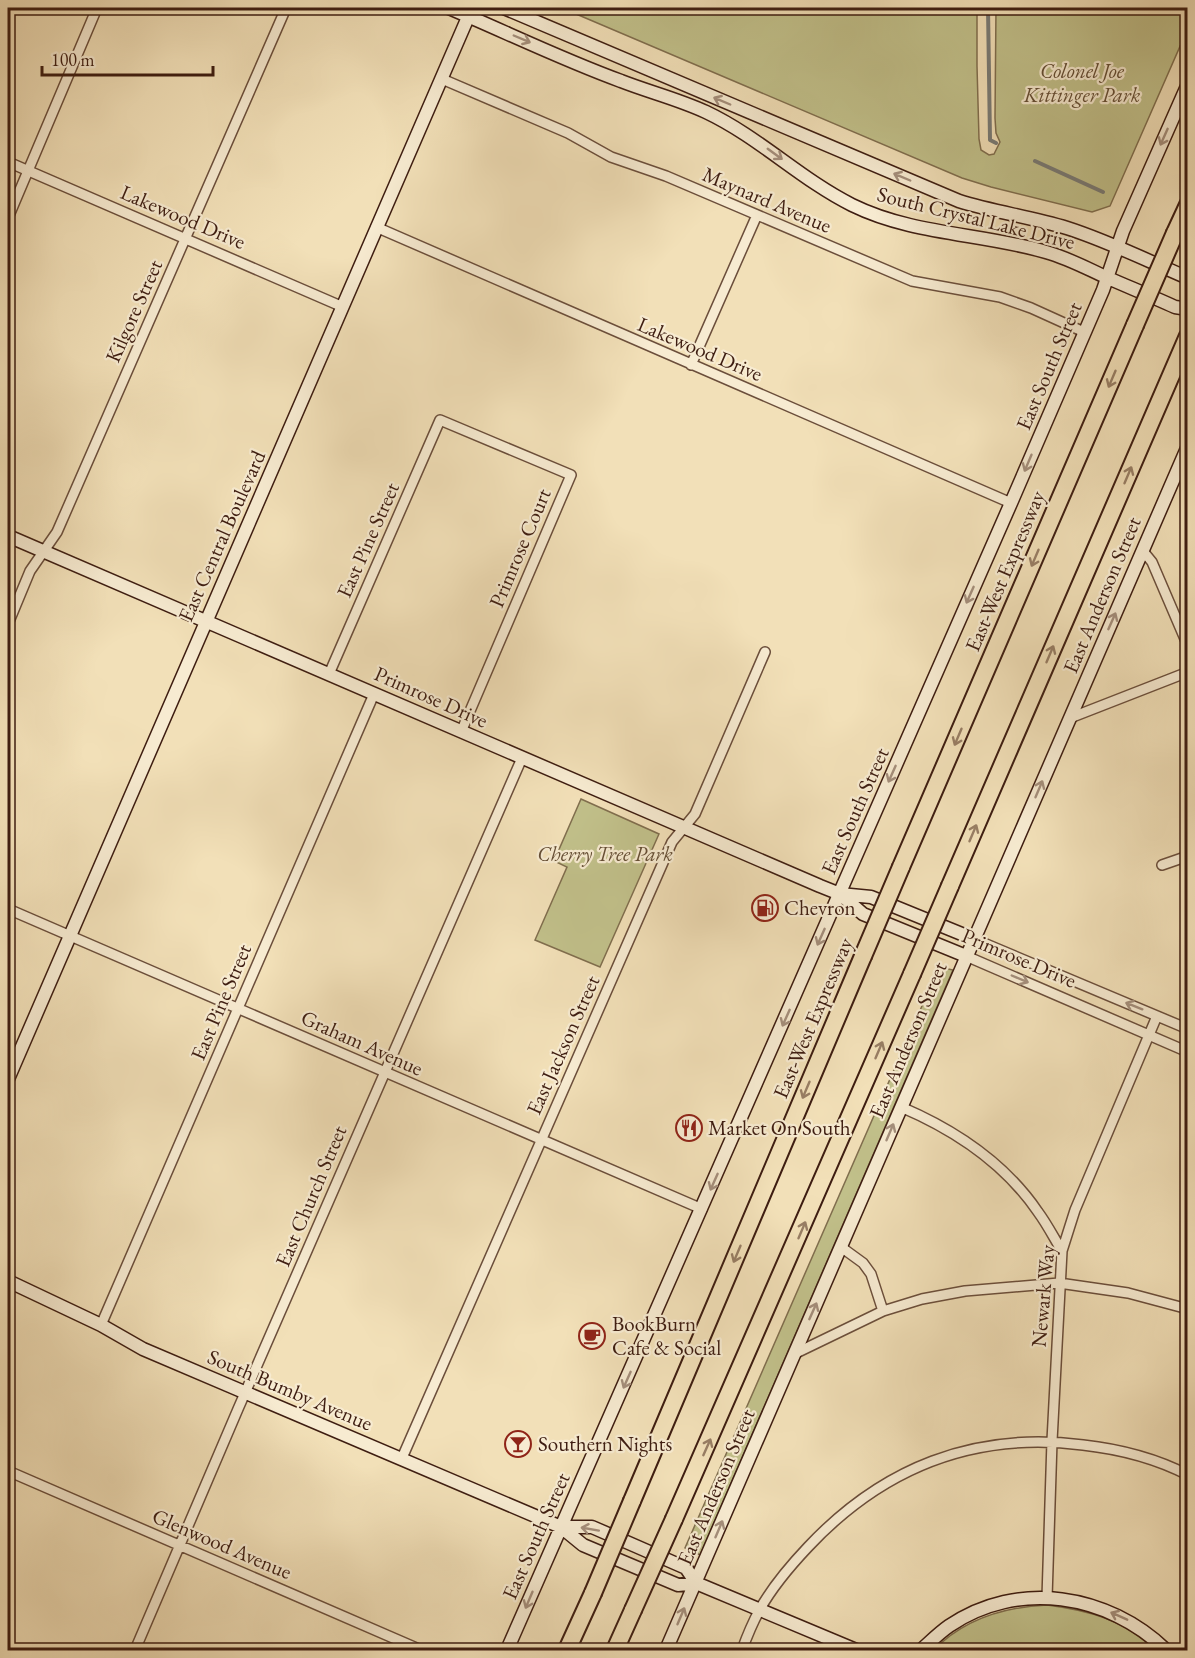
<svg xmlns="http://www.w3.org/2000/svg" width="1195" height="1658" viewBox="0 0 1195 1658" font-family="'EB Garamond',serif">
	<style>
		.green { fill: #c1c08a; stroke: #806e4e; stroke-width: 1.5 }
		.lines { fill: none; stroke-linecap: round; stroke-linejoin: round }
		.stream { stroke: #797b76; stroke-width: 4 }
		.street-casing { stroke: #6b4e3b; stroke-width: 12 }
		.secondary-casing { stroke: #3e1d11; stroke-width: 15 }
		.highway-casing { stroke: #3e1d11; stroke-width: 20 }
		.street { stroke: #f7ebd1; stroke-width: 9 }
		.secondary { stroke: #f7ebd1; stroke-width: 12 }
		.highway { stroke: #f2e0b8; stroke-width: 16 }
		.highway-bridge-casing { stroke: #3e1d11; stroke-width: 20; stroke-linecap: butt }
		.highway-bridge { stroke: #f2e0b8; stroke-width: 16 }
		.oneway { stroke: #a48e7b }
		.oneway2 { stroke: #987e64 }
		.labels { text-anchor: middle; stroke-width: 4.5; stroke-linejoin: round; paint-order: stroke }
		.park-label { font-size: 21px; font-style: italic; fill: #654e35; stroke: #f7ebd1 }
		.street-label { font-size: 21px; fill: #3e1d11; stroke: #f7ebd1 }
		.poi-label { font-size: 21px; fill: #3e1d11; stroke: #f7ebd1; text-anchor: start }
	</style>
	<rect width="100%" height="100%" fill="#f2e0b8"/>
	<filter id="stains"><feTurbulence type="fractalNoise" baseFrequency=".00333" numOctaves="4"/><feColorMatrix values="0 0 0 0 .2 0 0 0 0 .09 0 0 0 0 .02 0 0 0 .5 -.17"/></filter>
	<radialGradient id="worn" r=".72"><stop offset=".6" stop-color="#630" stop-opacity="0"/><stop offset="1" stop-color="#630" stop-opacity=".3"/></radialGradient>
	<path class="green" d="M 562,8 L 977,8 L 977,66 L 979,139 L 981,150 L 989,155 L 994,154 L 1000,142 L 996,133 L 995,118 L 996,8 L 1187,8 L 1188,28 L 1110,206 L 1092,212 L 991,187 L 962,178 Z
		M 581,799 L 659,834 L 600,967 L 535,940 L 567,867 L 554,861 Z
		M 939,967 L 953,970 L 700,1555 L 685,1548 Z
		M 1047,1605 C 1087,1610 1126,1620 1154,1650 L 934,1650 C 964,1619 1005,1607 1047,1605 Z"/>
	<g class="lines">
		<path class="stream" d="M 988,8 L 990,140 L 996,143
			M 1035,161 L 1103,192"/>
		<defs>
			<path id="street" d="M 442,79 L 568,133 L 611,157 L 666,176 L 912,281 L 1000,297 L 1031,308 L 1084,332
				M 8,162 L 343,307
				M 8,218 L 97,8
				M 376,227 L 1011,503
				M 691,365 L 757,215
				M 1143,551 L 1152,562 L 1188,646
				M 8,624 L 30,571 L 57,532 L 286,8
				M 329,674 L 440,420 L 571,475 L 461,732
				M 1070,718 L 1188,672
				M 1162,865 L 1188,856
				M 8,909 L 702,1209
				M 974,939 L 1188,1029
				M 966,956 L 1188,1052
				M 901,1107 C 955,1130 1004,1162 1038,1212 C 1047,1224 1054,1238 1062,1251
				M 841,1247 L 863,1263 L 871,1274 L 883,1311
				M 101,1325 L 374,694
				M 794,1354 L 883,1311 L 922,1299 L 965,1291 L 1059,1283 L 1128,1293 L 1188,1309
				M 402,1458 L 672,842 L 695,814 L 765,652
				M 8,1471 L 421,1650
				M 1047,1598 L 1052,1441 L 1062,1251 L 1075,1210 L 1157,1016
				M 135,1650 L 238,1409 L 522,758
				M 742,1650 C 747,1636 753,1622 760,1609 C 773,1586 790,1566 808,1547 C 882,1468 974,1431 1083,1445 C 1119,1449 1155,1458 1188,1475"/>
			<path id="secondary" d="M 449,8 C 506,32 563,60 621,81 C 649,92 678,99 706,112 C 759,137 800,179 852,205 C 913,235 981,233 1046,252 C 1068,258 1088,269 1108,278 C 1131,288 1153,297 1175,307 L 1188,309
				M 504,8 L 959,201 C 994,212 1031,217 1067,228 C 1108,241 1148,261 1188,278
				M 8,536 L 820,886 L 840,894 L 871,897 L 974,939
				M 840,894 L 863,914 L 966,956
				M 8,1079 L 472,8
				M 8,1281 L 101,1325 L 143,1349 L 561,1527 L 583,1545 L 678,1585 L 696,1583 L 856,1650
				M 561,1527 L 592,1527 L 686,1568 L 696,1583
				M 507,1650 L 1011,503 L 1103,290 L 1123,231 L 1188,84
				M 666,1650 L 1188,446
				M 921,1650 C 930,1642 939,1633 949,1626 C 1018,1579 1108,1594 1166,1650"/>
			<path id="highway" d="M 1175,233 L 1188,205
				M 901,867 L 1135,325
				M 950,886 L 1188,336
				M 632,1501 L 863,956
				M 674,1519 L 912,974
				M 567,1650 L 593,1593
				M 615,1650 L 633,1610"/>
		</defs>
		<use href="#street" class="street-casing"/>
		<use href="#secondary" class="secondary-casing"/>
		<use href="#highway" class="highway-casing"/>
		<use href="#street" class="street"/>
		<use href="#secondary" class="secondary"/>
		<use href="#highway" class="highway"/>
		<defs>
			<path id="highway-bridge" d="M 1135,325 L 1175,233
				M 863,956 L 901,867
				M 912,974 L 950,886
				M 593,1593 L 632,1501
				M 633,1610 L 674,1519"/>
		</defs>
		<use href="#highway-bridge" class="highway-bridge-casing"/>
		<use href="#highway-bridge" class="highway-bridge"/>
	</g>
	<defs><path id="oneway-shaft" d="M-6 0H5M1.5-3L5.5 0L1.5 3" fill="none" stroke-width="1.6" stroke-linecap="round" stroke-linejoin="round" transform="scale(1.5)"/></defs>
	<g class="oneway">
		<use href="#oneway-shaft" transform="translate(522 39) rotate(23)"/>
		<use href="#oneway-shaft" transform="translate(722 101) rotate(-157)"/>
		<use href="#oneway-shaft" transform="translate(1164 137) rotate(114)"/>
		<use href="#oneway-shaft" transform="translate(775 154) rotate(36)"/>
		<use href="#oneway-shaft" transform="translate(902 177) rotate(-157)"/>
		<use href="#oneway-shaft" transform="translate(1028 463) rotate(113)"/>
		<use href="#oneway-shaft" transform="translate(970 595) rotate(114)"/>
		<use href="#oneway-shaft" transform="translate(1112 621) rotate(-66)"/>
		<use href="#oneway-shaft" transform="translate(892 774) rotate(114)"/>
		<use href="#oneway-shaft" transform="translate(1039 789) rotate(-67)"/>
		<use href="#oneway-shaft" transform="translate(821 937) rotate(114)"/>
		<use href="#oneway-shaft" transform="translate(1020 979) rotate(23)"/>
		<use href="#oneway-shaft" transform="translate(1134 1006) rotate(-158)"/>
		<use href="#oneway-shaft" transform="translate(786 1018) rotate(114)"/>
		<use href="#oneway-shaft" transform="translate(890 1132) rotate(-67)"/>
		<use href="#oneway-shaft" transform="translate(714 1182) rotate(114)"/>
		<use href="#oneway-shaft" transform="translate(813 1311) rotate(-66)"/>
		<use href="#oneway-shaft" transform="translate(627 1380) rotate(114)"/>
		<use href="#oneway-shaft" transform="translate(590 1529) rotate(-170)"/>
		<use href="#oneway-shaft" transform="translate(719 1529) rotate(-67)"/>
		<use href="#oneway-shaft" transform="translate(529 1600) rotate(113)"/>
		<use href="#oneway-shaft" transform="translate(681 1616) rotate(-67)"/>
		<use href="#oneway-shaft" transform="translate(1119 1616) rotate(-156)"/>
	</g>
	<g class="oneway2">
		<use href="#oneway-shaft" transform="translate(1112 379) rotate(113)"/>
		<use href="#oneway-shaft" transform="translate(1128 475) rotate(-67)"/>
		<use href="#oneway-shaft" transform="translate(1035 558) rotate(113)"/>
		<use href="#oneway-shaft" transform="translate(1050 654) rotate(-67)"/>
		<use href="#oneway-shaft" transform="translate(958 737) rotate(113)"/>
		<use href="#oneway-shaft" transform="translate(973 833) rotate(-67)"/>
		<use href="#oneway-shaft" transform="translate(879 1050) rotate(-67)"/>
		<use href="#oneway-shaft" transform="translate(806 1090) rotate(113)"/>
		<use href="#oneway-shaft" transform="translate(802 1230) rotate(-67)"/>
		<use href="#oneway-shaft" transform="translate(737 1254) rotate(113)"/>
		<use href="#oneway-shaft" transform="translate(707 1447) rotate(-66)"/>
	</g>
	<defs>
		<symbol id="fuel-ring" viewBox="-11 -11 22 22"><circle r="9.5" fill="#f7ebd1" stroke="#8f2418" stroke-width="1.5"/><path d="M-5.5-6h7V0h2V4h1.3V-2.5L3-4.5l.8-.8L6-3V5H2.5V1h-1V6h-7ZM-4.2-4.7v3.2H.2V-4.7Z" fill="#8f2418"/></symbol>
		<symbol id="restaurant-ring" viewBox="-11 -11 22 22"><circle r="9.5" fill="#f7ebd1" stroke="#8f2418" stroke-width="1.5"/><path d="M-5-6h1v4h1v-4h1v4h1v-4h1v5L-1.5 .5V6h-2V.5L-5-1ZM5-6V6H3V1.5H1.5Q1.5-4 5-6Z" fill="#8f2418"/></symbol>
		<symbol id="cafe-ring" viewBox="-11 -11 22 22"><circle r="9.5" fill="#f7ebd1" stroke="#8f2418" stroke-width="1.5"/><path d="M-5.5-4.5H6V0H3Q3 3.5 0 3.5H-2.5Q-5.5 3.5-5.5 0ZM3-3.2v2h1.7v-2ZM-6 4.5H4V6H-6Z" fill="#8f2418"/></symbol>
		<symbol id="bar-ring" viewBox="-11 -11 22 22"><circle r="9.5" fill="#f7ebd1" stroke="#8f2418" stroke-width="1.5"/><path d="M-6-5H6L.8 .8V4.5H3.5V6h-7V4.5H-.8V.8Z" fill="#8f2418"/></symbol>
	</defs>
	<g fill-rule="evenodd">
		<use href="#fuel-ring" x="750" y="893" width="30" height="30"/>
		<use href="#restaurant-ring" x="674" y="1113" width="30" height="30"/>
		<use href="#cafe-ring" x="577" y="1321" width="30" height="30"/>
		<use href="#bar-ring" x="503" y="1429" width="30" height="30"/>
	</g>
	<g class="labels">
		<g class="park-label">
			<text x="1082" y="78">Colonel Joe<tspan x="1082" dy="24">Kittinger Park</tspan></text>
			<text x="605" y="861">Cherry Tree Park</text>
		</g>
		<g class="street-label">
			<text transform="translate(767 200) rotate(23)" y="7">Maynard Avenue</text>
			<text transform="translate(183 217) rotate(23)" y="7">Lakewood Drive</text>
			<text transform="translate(976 218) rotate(14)" y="7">South Crystal Lake Drive</text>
			<text transform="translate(134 311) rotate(-66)" y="7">Kilgore Street</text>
			<text transform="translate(700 349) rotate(23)" y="7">Lakewood Drive</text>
			<text transform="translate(1049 366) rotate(-67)" y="7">East South Street</text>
			<text transform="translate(222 536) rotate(-66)" y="7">East Central Boulevard</text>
			<text transform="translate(368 540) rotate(-66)" y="7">East Pine Street</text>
			<text transform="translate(520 548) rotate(-67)" y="7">Primrose Court</text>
			<text transform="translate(1005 571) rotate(-67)" y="7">East-West Expressway</text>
			<text transform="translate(1102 595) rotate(-67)" y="7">East Anderson Street</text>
			<text transform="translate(431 697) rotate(24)" y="7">Primrose Drive</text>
			<text transform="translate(855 811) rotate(-66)" y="7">East South Street</text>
			<text transform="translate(1019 958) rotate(23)" y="7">Primrose Drive</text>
			<text transform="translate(221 1002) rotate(-67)" y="7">East Pine Street</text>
			<text transform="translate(813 1018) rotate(-67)" y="7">East-West Expressway</text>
			<text transform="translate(908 1040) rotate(-67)" y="7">East Anderson Street</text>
			<text transform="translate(362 1043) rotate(24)" y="7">Graham Avenue</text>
			<text transform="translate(563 1045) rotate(-66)" y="7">East Jackson Street</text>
			<text transform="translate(311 1196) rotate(-67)" y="7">East Church Street</text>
			<text transform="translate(1043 1296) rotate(-85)" y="7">Newark Way</text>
			<text transform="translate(290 1390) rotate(23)" y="7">South Bumby Avenue</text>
			<text transform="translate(716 1487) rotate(-67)" y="7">East Anderson Street</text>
			<text transform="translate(536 1536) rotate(-66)" y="7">East South Street</text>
			<text transform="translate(222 1544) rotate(23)" y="7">Glenwood Avenue</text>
		</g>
		<g class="poi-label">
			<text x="784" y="915">Chevron</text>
			<text x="708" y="1135">Market On South</text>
			<text x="612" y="1331">BookBurn<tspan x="612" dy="24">Cafe &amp; Social</tspan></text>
			<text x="538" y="1451">Southern Nights</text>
		</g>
	</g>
	<rect width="1195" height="1658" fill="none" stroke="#f2e0b8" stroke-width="30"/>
	<rect x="9" y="9" width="1177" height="1640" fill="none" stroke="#3e1d11" stroke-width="3"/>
	<rect x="15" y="15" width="1165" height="1628" fill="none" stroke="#3e1d11" stroke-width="1.5"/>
	<path d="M42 66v9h171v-9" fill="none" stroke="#3e1d11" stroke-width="3"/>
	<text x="51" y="66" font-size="18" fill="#3e1d11" stroke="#f7ebd1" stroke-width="4.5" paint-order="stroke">100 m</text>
	<rect width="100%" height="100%" filter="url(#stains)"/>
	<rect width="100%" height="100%" fill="url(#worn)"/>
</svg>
